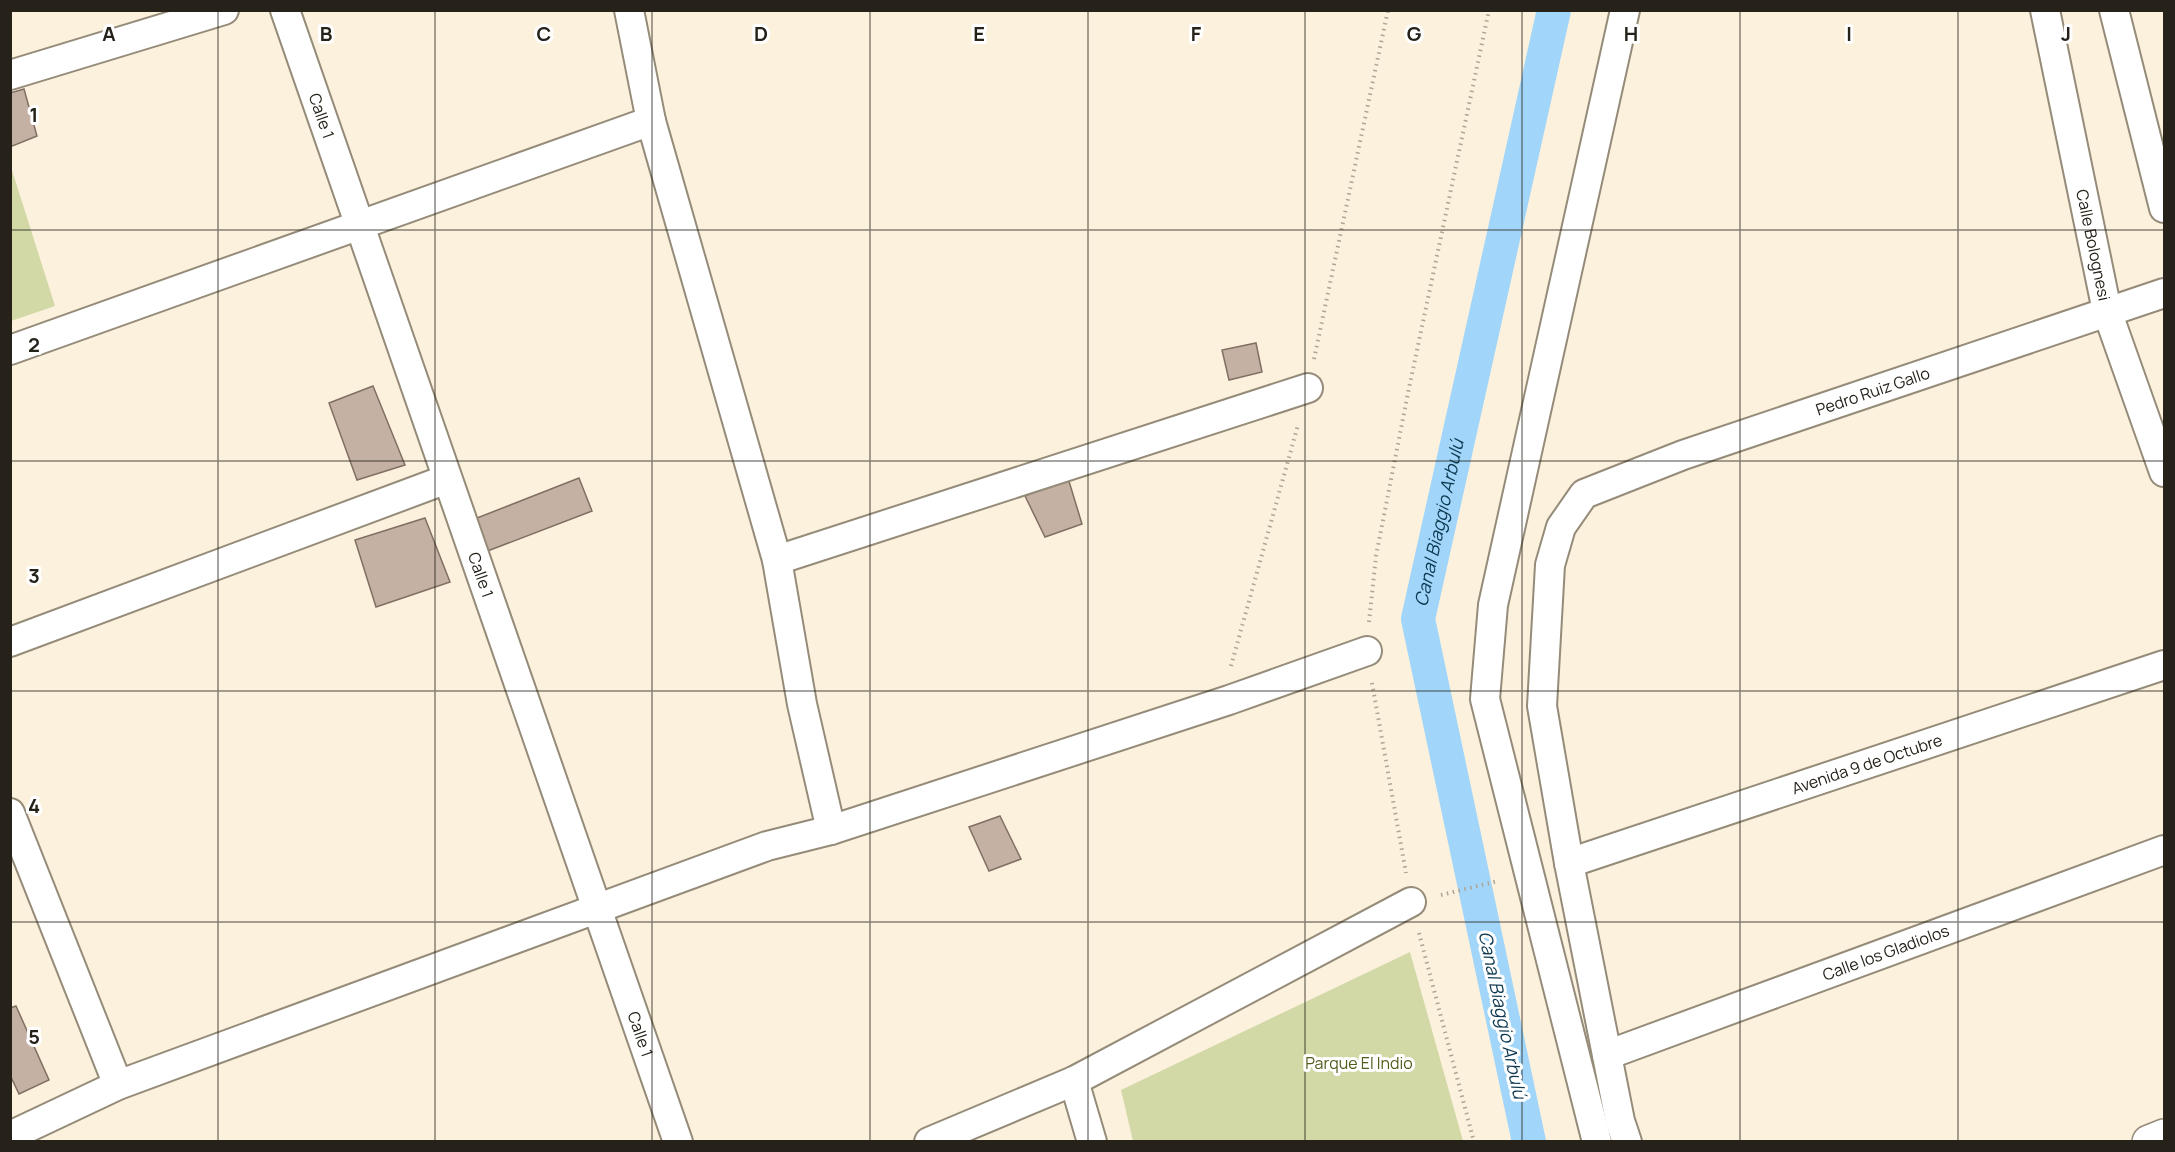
<svg xmlns="http://www.w3.org/2000/svg" width="2175" height="1152" viewBox="0 0 2175 1152" font-family="Manrope,sans-serif">
	<style>
		.green { fill: #d2d8a6 }
		.lines { fill: none; stroke-linecap: round; stroke-linejoin: round }
		.canal { stroke: #a1d6fa; stroke-width: 34 }
		.building { fill: #c4b1a4; stroke: #806f63; stroke-width: 1.5 }
		.minor-casing { stroke: #958b79; stroke-width: 32 }
		.tertiary-casing { stroke: #958b79; stroke-width: 36 }
		.path { stroke: #ada595; stroke-width: 4; stroke-dasharray: 1.5 4.5; stroke-linecap: butt }
		.minor { stroke: #fff; stroke-width: 28 }
		.tertiary { stroke: #fff; stroke-width: 33 }
		.grid { fill: none; stroke: #26221a; stroke-width: 1.5; stroke-opacity: 0.55 }
		.labels { text-anchor: middle; stroke-width: 6; stroke-linejoin: round; paint-order: stroke }
		.street-label { font-size: 16px; fill: #26221a; stroke: #fff }
		.park-label { font-size: 16px; fill: #555a1d; stroke: #fff }
		.water-label { font-size: 18px; font-style: italic; fill: #0d3850; stroke: #fff }
		.grid-label { font-size: 20px; text-anchor: middle; font-weight: bold; fill: #26221a; stroke: #fff; stroke-width: 6; stroke-linejoin: round; paint-order: stroke }
	</style>
	<rect width="100%" height="100%" fill="#fcf1dd"/>
	<path class="green" d="M 11,167 L 55,306 L 11,321 L 10,321 Z
		M 1410,952 L 1463,1141 L 1133,1141 L 1121,1090 Z"/>
	<g class="lines">
		<path class="canal" id="s1" d="M 1529,1142 L 1418,619 L 1554,10"/>
	</g>
	<path class="building" d="M 24,89 L 37,136 L 10,147 L 10,93 Z
		M 1256,343 L 1262,372 L 1229,380 L 1222,350 Z
		M 373,386 L 405,465 L 357,480 L 329,403 Z
		M 579,478 L 592,511 L 485,552 L 472,520 Z
		M 1068,478 L 1082,524 L 1045,537 L 1025,496 Z
		M 425,518 L 450,582 L 376,607 L 355,540 Z
		M 1000,816 L 1021,859 L 989,871 L 969,827 Z
		M 16,1006 L 49,1080 L 19,1094 L 10,1075 L 10,1008 Z"/>
	<g class="lines">
		<defs>
			<g id="minor">
				<path id="s2" d="M 285,10 L 678,1142"/>
				<path d="M 629,10 L 651,121 L 777,560 L 802,704 L 831,830"/>
				<path id="s3" d="M 2045,10 L 2107,311 L 2164,472"/>
				<path d="M 2114,10 L 2164,208"/>
				<path d="M 10,75 L 224,10"/>
				<path d="M 10,350 L 651,121"/>
				<path d="M 777,560 L 1308,388"/>
				<path d="M 10,642 L 447,479"/>
				<path d="M 10,813 L 118,1085"/>
				<path id="s4" d="M 1569,863 L 2164,665"/>
				<path id="s5" d="M 1607,1055 L 2164,850"/>
				<path d="M 1074,1081 L 1092,1142"/>
				<path d="M 10,1136 L 118,1085 L 767,846 L 831,830 L 1229,700 L 1367,651"/>
				<path d="M 929,1142 L 1074,1081 L 1411,902"/>
				<path d="M 1597,1142 L 1485,699 L 1493,605 L 1625,10"/>
				<path id="s6" d="M 1627,1142 L 1620,1121 L 1569,863 L 1542,706 L 1550,565 L 1561,527 L 1584,494 L 1683,455 L 2164,293"/>
			</g>
			<path id="tertiary" d="M 2149,1142 L 2164,1136"/>
		</defs>
		<use href="#minor" class="minor-casing"/>
		<use href="#tertiary" class="tertiary-casing"/>
		<path class="path" d="M 1314,359 L 1388,10
			M 1369,622 L 1376,556 L 1409,388 L 1489,10
			M 1231,666 L 1298,425
			M 1372,683 L 1406,873
			M 1441,895 L 1498,881
			M 1419,933 L 1474,1142"/>
		<use href="#minor" class="minor"/>
		<use href="#tertiary" class="tertiary"/>
	</g>
	<path class="grid" d="M 218,10 L 218,1142M 435,10 L 435,1142M 652,10 L 652,1142M 870,10 L 870,1142M 1088,10 L 1088,1142M 1305,10 L 1305,1142M 1522,10 L 1522,1142M 1740,10 L 1740,1142M 1958,10 L 1958,1142M 10,230 L 2164,230M 10,461 L 2164,461M 10,691 L 2164,691M 10,922 L 2164,922"/>
	<g class="labels">
		<g class="street-label">
			<text dy="6" stroke="none"><textPath href="#s2" startOffset="112">Calle 1</textPath></text>
			<text dy="6" stroke="none"><textPath href="#s3" startOffset="240">Calle Bolognesi</textPath></text>
			<text dy="6" stroke="none"><textPath href="#s6" startOffset="972">Pedro Ruiz Gallo</textPath></text>
			<text dy="6" stroke="none"><textPath href="#s2" startOffset="598">Calle 1</textPath></text>
			<text dy="6" stroke="none"><textPath href="#s4" startOffset="314">Avenida 9 de Octubre</textPath></text>
			<text dy="6" stroke="none"><textPath href="#s5" startOffset="297">Calle los Gladiolos</textPath></text>
			<text dy="6" stroke="none"><textPath href="#s2" startOffset="1084">Calle 1</textPath></text>
		</g>
		<g class="park-label">
			<text x="1359" y="1069">Parque El Indio</text>
		</g>
		<g class="water-label">
			<text dy="6" stroke="none"><textPath href="#s1" startOffset="633">Canal Biaggio Arbulú</textPath></text>
			<text transform="translate(1502 1015) rotate(78)" y="6">Canal Biaggio Arbulú</text>
		</g>
	</g>
	<g class="grid-label">
		<text x="109" y="41">A</text>
		<text x="326" y="41">B</text>
		<text x="544" y="41">C</text>
		<text x="761" y="41">D</text>
		<text x="979" y="41">E</text>
		<text x="1196" y="41">F</text>
		<text x="1414" y="41">G</text>
		<text x="1631" y="41">H</text>
		<text x="1849" y="41">I</text>
		<text x="2066" y="41">J</text>
		<text x="34" y="122">1</text>
		<text x="34" y="352">2</text>
		<text x="34" y="583">3</text>
		<text x="34" y="813">4</text>
		<text x="34" y="1044">5</text>
	</g>
	<rect width="2175" height="1152" fill="none" stroke="#26221a" stroke-width="24"/>
</svg>
